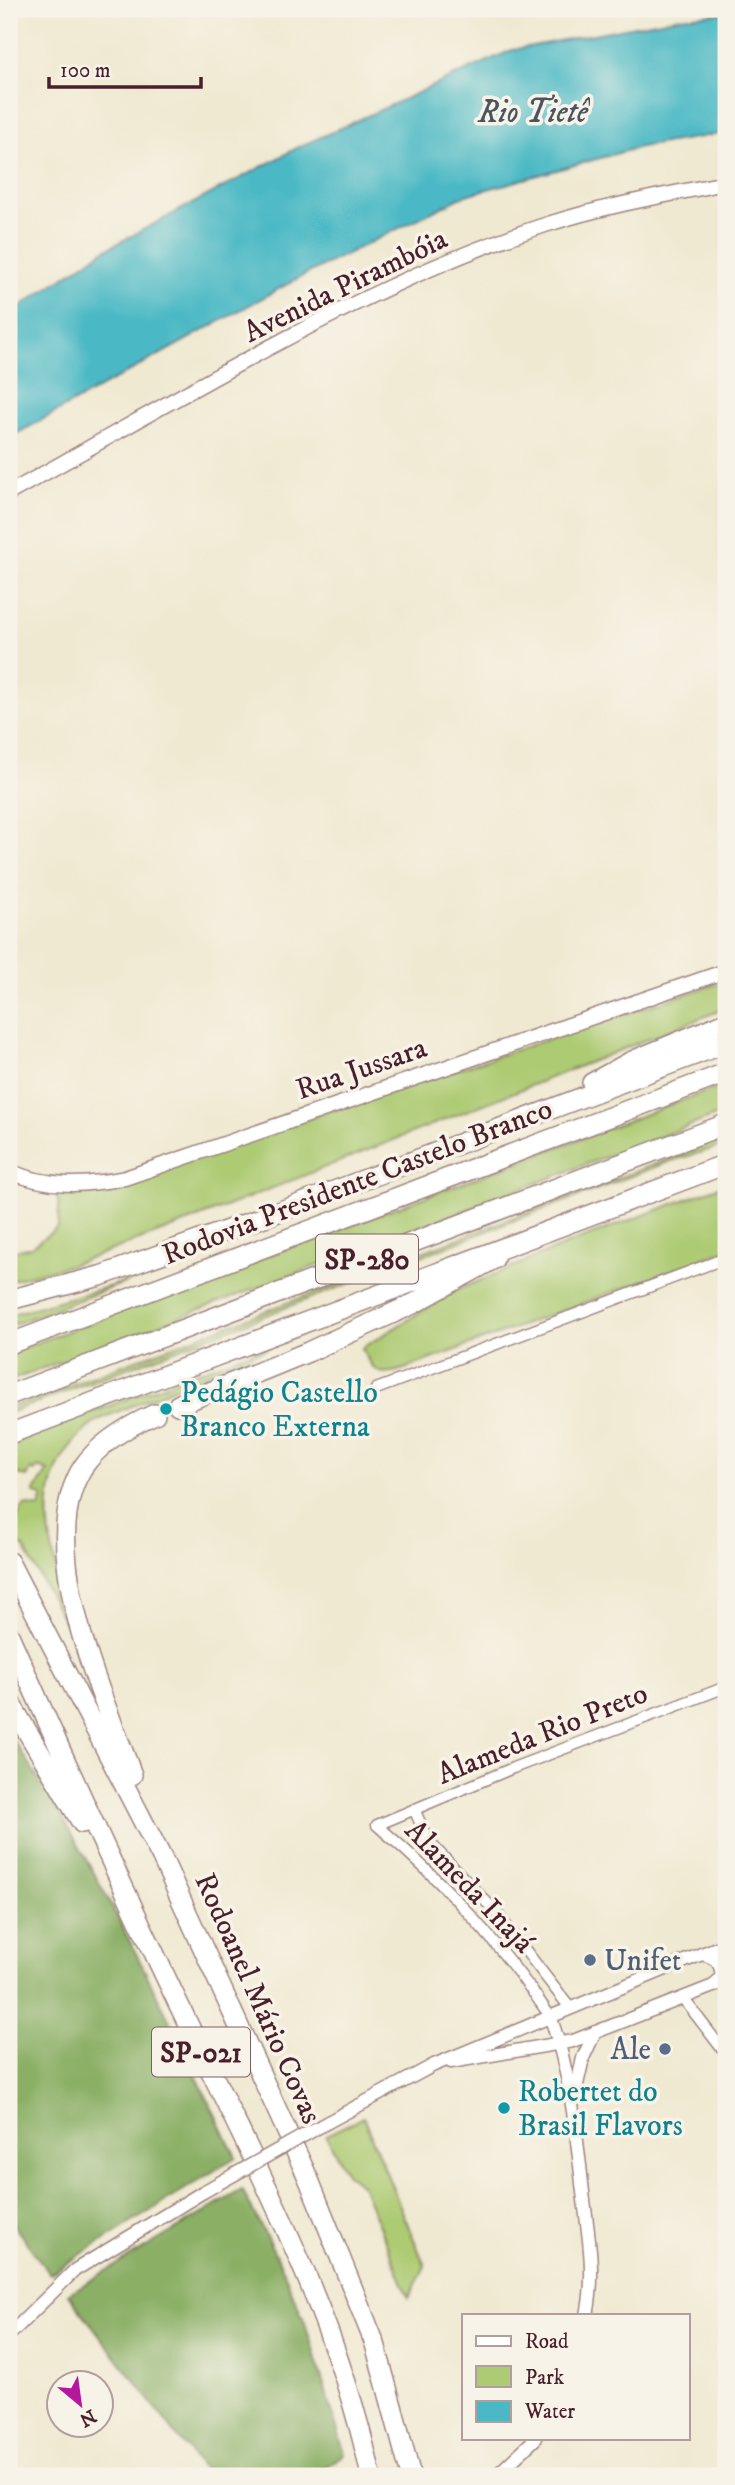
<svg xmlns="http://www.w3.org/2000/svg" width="735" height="2485" viewBox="0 0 735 2485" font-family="'IM FELL DW Pica',serif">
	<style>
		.green { fill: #adcb73; stroke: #7c754f; stroke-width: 2 }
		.forest { fill: #8aaf65; stroke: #6a6748; stroke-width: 2 }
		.water { fill: #4bb9c5; stroke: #4a6c78; stroke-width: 2 }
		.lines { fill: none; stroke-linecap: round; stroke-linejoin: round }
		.minor-casing { stroke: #9d847e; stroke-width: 13 }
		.tertiary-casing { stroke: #9d847e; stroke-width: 15 }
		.secondary-casing { stroke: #9d847e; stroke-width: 17 }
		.motorway-casing { stroke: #9d847e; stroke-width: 22 }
		.minor { stroke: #fff; stroke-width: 10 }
		.tertiary { stroke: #fff; stroke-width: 12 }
		.secondary { stroke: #fff; stroke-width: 14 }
		.motorway { stroke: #fff; stroke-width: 19 }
		.tertiary-bridge-casing { stroke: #9d847e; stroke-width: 15; stroke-linecap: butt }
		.tertiary-bridge { stroke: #fff; stroke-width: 12 }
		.culture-dot { fill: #0f9aa8; stroke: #f7f3e8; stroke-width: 2.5 }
		.service-dot { fill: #5c6f8a; stroke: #f7f3e8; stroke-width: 2.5 }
		.labels { text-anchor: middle; stroke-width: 7; stroke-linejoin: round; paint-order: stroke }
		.shield { fill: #f7f3e8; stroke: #7e5f64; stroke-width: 2 }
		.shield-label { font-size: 28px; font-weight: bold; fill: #4a1f2b }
		.street-label { font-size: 30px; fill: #4a1f2b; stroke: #f7f3e8 }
		.culture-label { font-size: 30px; fill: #0d838f; stroke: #f7f3e8; text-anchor: start }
		.service-label { font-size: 30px; fill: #4e5e75; stroke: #f7f3e8; text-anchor: start }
		.water-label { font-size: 32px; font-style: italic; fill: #4a5561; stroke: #f7f3e8 }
	</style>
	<rect width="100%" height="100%" fill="#f7f3e8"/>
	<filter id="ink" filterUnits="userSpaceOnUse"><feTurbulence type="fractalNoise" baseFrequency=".0143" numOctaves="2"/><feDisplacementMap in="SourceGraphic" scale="14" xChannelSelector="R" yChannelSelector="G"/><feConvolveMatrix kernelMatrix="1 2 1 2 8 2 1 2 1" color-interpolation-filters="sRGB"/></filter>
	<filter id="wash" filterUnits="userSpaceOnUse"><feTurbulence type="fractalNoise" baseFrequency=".00686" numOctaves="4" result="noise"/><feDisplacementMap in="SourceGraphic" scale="28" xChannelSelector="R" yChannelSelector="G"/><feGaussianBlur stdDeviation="1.57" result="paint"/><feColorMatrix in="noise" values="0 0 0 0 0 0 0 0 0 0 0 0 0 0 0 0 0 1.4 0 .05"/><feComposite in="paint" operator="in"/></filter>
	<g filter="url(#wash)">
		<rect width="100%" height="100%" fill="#f0e9d2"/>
		<path class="green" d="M 726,981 L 726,1008 L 172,1228 L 71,1265 L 9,1281 L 9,1252 L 31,1247 L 58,1227 L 59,1206 L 55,1188 L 89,1190 Z
			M 726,1084 L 726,1112 L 9,1381 L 9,1353 Z
			M 726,1137 L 726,1145 L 671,1161 L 9,1413 L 9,1408 Z
			M 726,1184 L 726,1250 L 407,1368 C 380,1377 374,1375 362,1348 L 457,1290 L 570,1243 Z
			M 135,1279 L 9,1326 L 9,1315 Z
			M 334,1320 L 98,1420 C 16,1479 56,1559 75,1641 L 23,1546 L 19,1547 C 10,1533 15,1517 25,1505 L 39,1508 L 43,1497 L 34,1492 L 48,1471 L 38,1467 L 35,1471 L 31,1469 L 27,1477 L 9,1471 L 9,1444 Z
			M 363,2117 L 425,2266 L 409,2298 L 362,2185 L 346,2173 L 326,2135 Z"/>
		<path class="forest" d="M 9,1734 C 100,1865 165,2015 236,2157 L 50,2274 L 9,2219 Z
			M 242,2190 L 279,2261 L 305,2323 L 345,2454 L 312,2476 L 208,2476 L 68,2294 Z"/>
		<path class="water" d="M 726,13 L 726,133 L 640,147 L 466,195 L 302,276 L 9,438 L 9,314 L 103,251 L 299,147 L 512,50 L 681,17 Z"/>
	</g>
	<g filter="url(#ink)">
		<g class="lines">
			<defs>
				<path id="minor" d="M 376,1389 L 726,1258
					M 415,1811 L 428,1841 L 495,1911 L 570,2008
					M 683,1998 L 726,2054
					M 550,2016 C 498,1941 447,1885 377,1825 L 513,1768 L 726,1687"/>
				<path id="tertiary" d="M 701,1954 C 714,1956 723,1963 721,1977 L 714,1986
					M 550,2016 C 571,2074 576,2132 583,2192 C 588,2234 596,2273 587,2315
					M 451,2062 L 573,2041 L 726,1981
					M 574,2098 L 583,2058 L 595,2032
					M 328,2122 L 434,2065 L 726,1944
					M 9,2335 L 75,2270 L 203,2192
					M 496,2476 L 536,2438"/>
				<path id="secondary" d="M 9,493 C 179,399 360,285 545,225 C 604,206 665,195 726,183
					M 9,1171 C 47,1188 85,1186 125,1178 L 726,971"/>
				<path id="motorway" d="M 592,1083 L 630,1062 L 726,1022
					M 9,1300 L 100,1276 L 289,1208 L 726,1043
					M 9,1344 L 726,1073
					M 9,1395 L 726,1124
					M 178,1405 L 308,1352 L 413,1304 L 494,1259
					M 9,1434 L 726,1164
					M 9,1562 L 162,1858 L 309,2180 L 375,2344 L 411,2476
					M 9,1635 C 68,1768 128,1900 191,2030 C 260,2174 338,2319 371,2476
					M 9,1701 L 82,1823
					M 132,1775 C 103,1696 33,1545 83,1467 C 100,1442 128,1426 155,1414"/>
			</defs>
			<use href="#minor" class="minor-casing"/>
			<use href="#tertiary" class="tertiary-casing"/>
			<use href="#secondary" class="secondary-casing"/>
			<use href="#motorway" class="motorway-casing"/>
			<use href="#minor" class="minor"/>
			<use href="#tertiary" class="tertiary"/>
			<use href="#secondary" class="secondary"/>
			<use href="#motorway" class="motorway"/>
			<defs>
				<path id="tertiary-bridge" d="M 203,2192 L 328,2122"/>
			</defs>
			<use href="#tertiary-bridge" class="tertiary-bridge-casing"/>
			<use href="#tertiary-bridge" class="tertiary-bridge"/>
		</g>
	</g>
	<g class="culture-dot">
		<circle cx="166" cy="1409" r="7"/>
		<circle cx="504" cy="2108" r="7"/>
	</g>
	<g class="service-dot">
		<circle cx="590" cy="1960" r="7"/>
		<circle cx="665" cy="2049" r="7"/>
	</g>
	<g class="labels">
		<g class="shield">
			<rect x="316" y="1234.5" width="102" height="49" rx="5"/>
			<rect x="152" y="2027.5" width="98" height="49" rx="5"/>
		</g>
		<g class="shield-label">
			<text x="367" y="1269">SP-280</text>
			<text x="201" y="2062">SP-021</text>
		</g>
		<g class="street-label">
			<text transform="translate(345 285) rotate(-26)" y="10">Avenida Pirambóia</text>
			<text transform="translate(361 1068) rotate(-19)" y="10">Rua Jussara</text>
			<text transform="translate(357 1181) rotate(-21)" y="10">Rodovia Presidente Castelo Branco</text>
			<text transform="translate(542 1733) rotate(-22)" y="10">Alameda Rio Preto</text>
			<text transform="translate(470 1886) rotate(46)" y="10">Alameda Inajá</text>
			<text transform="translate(259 1998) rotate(66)" y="10">Rodoanel Mário Covas</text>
		</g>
		<g class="culture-label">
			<text x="180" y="1402">Pedágio Castello<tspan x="180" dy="34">Branco Externa</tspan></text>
			<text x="518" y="2101">Robertet do<tspan x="518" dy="34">Brasil Flavors</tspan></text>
		</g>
		<g class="service-label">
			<text x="604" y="1970">Unifet</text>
			<text x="651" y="2059" text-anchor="end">Ale</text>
		</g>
		<g class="water-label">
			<text x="533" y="122">Rio Tietê</text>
		</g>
	</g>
	<rect width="735" height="2485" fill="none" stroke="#f7f3e8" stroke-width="35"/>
	<rect x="462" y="2314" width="228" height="126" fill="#f7f3e8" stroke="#b29e9c" stroke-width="2"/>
	<rect x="476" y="2336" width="35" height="10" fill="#ffffff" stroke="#b29e9c" stroke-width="2"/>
	<text x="525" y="2348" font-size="21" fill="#4a1f2b">Road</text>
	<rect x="476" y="2366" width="35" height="21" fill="#adcb73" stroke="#b29e9c" stroke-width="2"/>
	<text x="525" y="2384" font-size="21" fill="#4a1f2b">Park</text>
	<rect x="476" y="2401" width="35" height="21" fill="#4bb9c5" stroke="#b29e9c" stroke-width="2"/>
	<text x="525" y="2418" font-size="21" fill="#4a1f2b">Water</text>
	<g transform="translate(80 2404) rotate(151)"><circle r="33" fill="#f7f3e8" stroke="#b29e9c" stroke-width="2"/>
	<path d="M0-5L12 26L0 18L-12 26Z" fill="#b5179e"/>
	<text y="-10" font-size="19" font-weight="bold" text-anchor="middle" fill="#4a1f2b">N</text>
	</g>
	<path d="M49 77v10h152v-10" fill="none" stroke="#4a1f2b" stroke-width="3.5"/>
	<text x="60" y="77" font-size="21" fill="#4a1f2b" stroke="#f7f3e8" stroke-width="5" paint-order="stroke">100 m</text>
</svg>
